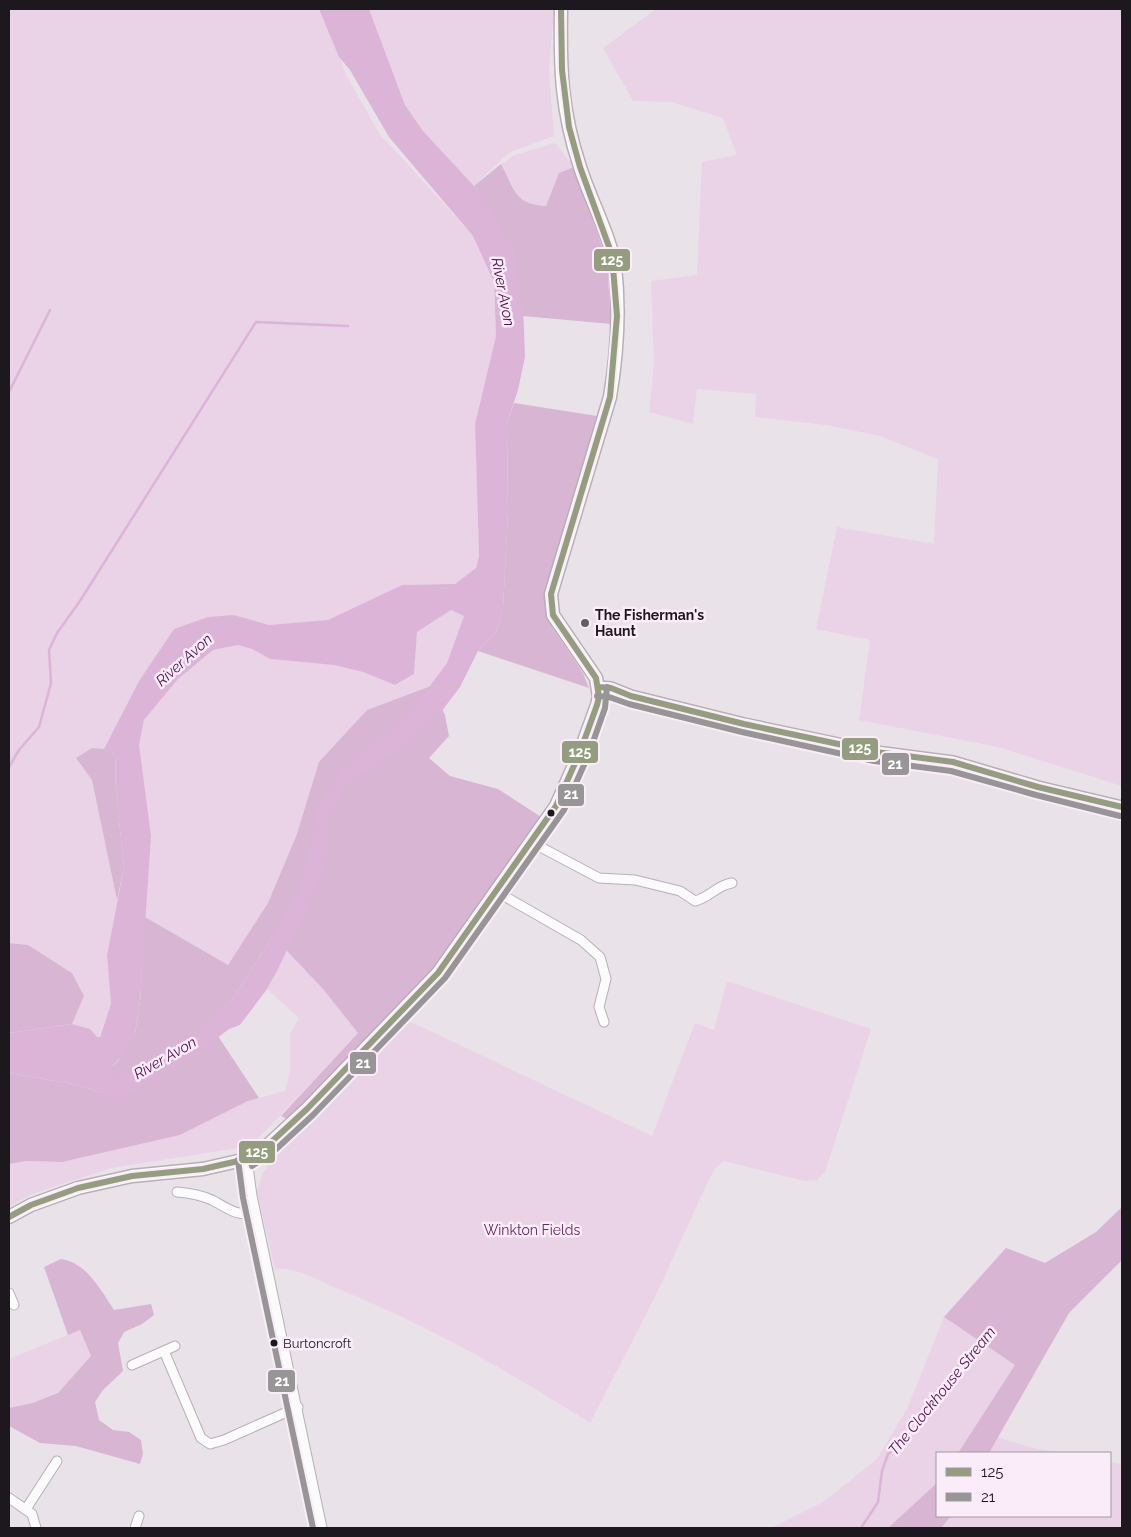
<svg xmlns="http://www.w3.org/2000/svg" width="1131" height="1537" viewBox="0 0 1131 1537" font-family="Raleway,sans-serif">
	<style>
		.green { fill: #ead2e7 }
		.forest { fill: #d7b5d3 }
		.water { fill: #dcb4d8; fill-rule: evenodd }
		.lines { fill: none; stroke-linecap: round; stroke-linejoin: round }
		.stream { stroke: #dcb4d8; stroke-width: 2.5 }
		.minor-casing { stroke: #b6b0b5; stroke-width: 11 }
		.tertiary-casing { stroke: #b6b0b5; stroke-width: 14 }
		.secondary-casing { stroke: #b6b0b5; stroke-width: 15 }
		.minor { stroke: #fcfbfc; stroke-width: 9 }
		.tertiary { stroke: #fcfbfc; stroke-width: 11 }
		.secondary { stroke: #fcfbfc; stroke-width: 12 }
		.bus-1-casing { stroke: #fbecf9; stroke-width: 10 }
		.bus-2-casing { stroke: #fbecf9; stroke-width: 10 }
		.bus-1 { stroke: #949d7f; stroke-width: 6 }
		.bus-2 { stroke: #979596; stroke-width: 6 }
		.poi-dot { fill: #655f64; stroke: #fbecf9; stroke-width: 2 }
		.bus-dot { fill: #1d181d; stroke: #fbecf9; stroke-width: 2 }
		.labels { text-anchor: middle; stroke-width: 5; stroke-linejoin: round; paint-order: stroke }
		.bus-label { font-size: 13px; fill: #1d181d; stroke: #fbecf9; text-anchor: start }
		.poi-label { font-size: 14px; font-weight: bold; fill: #1d181d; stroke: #fbecf9; text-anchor: start }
		.park-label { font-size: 14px; fill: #652661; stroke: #fbecf9 }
		.water-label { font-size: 15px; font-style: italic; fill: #51114e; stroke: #fbecf9 }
		.line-badge { stroke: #fbecf9; stroke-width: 2 }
		.badge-label { font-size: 14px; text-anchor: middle; font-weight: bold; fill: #fff }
	</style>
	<rect width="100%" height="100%" fill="#eae2e9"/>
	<path class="green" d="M 9,9 L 322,9 L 346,75 L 379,133 L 473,236 L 494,282 L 496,336 L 475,424 L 479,556 L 476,568 L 455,584 L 402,585 L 328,620 L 269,625 L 234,615 L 174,629 L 139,681 L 104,749 L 92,748 L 76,758 L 92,780 L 117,900 L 107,955 L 111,1004 L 99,1037 L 97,1038 L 90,1029 L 72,1024 L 84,996 L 71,972 L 28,945 L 9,943 Z
		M 369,9 L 554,9 L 549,71 L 554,136 L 510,152 L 474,186 L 423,131 L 405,105 Z
		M 656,9 L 1122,9 L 1122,786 L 998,747 L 859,720 L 870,640 L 816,629 L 837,527 L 934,544 L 938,459 L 880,436 L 826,425 L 755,417 L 756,394 L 697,389 L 693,424 L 649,412 L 654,363 L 651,281 L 697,275 L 702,162 L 737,155 L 723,118 L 671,102 L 633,101 L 603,48 Z
		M 555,143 L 574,167 L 559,173 L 546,206 C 514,204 515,190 501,164 L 513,156 Z
		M 451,610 L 464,616 L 447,663 L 431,686 L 367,710 L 297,834 L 268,903 L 228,965 L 145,917 L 147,882 L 139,745 L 144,720 L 178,679 L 213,650 L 238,645 L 252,649 L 270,659 L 334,665 L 363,672 L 395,685 L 414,674 L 417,632 Z
		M 287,950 L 323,989 L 358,1033 L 251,1146 L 111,1168 L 32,1194 L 9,1207 L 9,1164 L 27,1161 L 62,1162 L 180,1135 L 248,1101 L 285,1091 L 290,1071 L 290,1034 L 299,1018 L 267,989 Z
		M 727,981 L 871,1029 L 825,1172 L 817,1180 L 805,1181 L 724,1161 L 717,1166 L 710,1177 L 656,1295 L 590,1423 C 509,1371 425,1324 336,1288 C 317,1280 296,1267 275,1269 L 257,1192 L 262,1174 L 270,1163 L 401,1024 L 413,1023 L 652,1136 L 695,1023 L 714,1030 Z
		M 944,1317 L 1015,1365 L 958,1453 L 937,1453 L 937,1483 L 934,1488 L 888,1528 L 771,1528 L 823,1502 L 877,1459 L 907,1409 Z
		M 80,1330 L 91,1356 C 81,1368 71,1383 58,1392 C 45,1402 24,1405 9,1408 L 9,1359 Z
		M 997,1437 L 1033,1448 L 1061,1453 L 989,1453 Z
		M 1110,1462 L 1122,1464 L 1122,1528 L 941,1528 L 951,1516 L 1110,1516 Z"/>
	<path class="forest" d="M 501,164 C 515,190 514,204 546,206 L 559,173 L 574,167 L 607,260 L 611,324 L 523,316 L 513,250 L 474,186 Z
		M 514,403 L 597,416 L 546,595 L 548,621 L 583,673 L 589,688 L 478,651 L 497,631 L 503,609 L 508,513 L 507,423 Z
		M 431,686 L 445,715 L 449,736 L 429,758 L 450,776 L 498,789 L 541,817 L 437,966 L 377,1031 L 287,1119 L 281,1116 L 358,1033 L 323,989 L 273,936 L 232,999 L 208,1021 L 259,1098 L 248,1101 L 180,1135 L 62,1162 L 27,1161 L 9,1164 L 9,1073 L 73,1084 L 103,1093 L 112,1067 L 118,1061 L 135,1034 L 140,1001 L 145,917 L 228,965 L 268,903 L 297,834 L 319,762 L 367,710 Z
		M 92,748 L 104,749 L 115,755 L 116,792 L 124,867 L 117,900 L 92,780 L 76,758 Z
		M 9,943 L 28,945 L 72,973 L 84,996 L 72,1024 L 9,1033 Z
		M 1122,1207 L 1122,1260 L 1069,1313 L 989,1453 L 958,1453 L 1015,1365 L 944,1317 L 1006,1248 L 1045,1263 L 1096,1232 Z
		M 61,1259 C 87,1263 100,1289 114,1310 L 151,1304 L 154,1315 L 142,1324 L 124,1332 L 118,1343 L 123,1371 L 103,1390 L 95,1402 L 99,1420 L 113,1430 L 129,1432 L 141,1440 L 143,1454 L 140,1464 L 76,1446 L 40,1443 L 9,1426 L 9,1408 L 33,1403 L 58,1393 L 91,1356 L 80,1330 L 68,1335 L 44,1267 Z
		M 937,1483 L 937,1516 L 951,1516 L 941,1528 L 888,1528 Z"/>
	<path class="water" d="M 319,9 L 369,9 L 405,105 L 423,131 L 474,186 L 496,216 L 513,250 L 523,304 L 525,357 L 518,390 L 507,423 L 508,513 L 503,609 L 497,631 L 478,651 L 460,687 L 432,724 L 403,747 L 352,780 L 327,816 L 329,852 L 322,876 L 278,969 L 267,989 L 240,1025 L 229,1029 L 187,1061 L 117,1101 L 107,1099 L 103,1093 L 73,1084 L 9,1073 L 9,1033 L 72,1024 L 90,1029 L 97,1037 L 100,1037 L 111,1004 L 107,955 L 124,867 L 116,792 L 115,755 L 104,749 L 139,681 L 174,629 L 208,617 L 234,615 L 269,625 L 328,620 L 402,585 L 455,584 L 476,568 L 479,556 L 475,424 L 496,336 L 494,282 L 473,236 L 389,137 L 350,70 L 339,57 ZM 451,610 L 464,616 L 447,663 L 412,710 L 341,768 L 318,807 L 301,886 L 273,936 L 232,999 L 195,1032 L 158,1052 L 137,1069 L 113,1074 L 112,1067 L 127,1050 L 135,1034 L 140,1001 L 151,836 L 139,745 L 144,720 L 178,679 L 213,650 L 238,645 L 252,649 L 270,659 L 334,665 L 363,672 L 395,685 L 414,674 L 417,632 Z"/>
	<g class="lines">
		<path class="stream" d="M 9,392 L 50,310
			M 9,767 L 19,750 L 39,727 L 51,683 L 49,650 L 57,633 L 80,601 L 256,322 L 348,326
			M 9,1145 L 36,1134 L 44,1142 L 56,1146 L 68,1133 L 89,1129 L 102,1118 L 115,1098
			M 861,1528 L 878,1502 L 882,1471 L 888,1454 L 914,1430 L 931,1401 L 974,1346 L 1052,1268 L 1101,1238 L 1122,1218"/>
		<defs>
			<path id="minor" d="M 531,842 L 599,878 L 635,880 L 680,891 L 695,901 C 709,898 717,885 732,883
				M 497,892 L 581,940 L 600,957 L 606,979 L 599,1007 L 604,1022
				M 247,1159 L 252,1196 L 322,1528
				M 177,1192 C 189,1193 201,1195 212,1200 C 227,1208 237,1217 255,1213
				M 9,1293 L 14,1305
				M 164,1351 L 201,1438 L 210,1444 L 224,1440 L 298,1407
				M 132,1365 L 175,1346
				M 9,1498 L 32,1514 L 36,1528
				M 26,1509 L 57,1461
				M 135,1528 L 139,1516"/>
			<path id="tertiary" d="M 598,687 L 611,688 L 631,696 L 744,724 L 876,752 L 953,762 L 1038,787 L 1122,807"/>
			<path id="secondary" d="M 9,1217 L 31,1205 L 78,1188 L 132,1176 L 203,1169 L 247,1159 L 268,1145 L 307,1109 L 438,973 L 556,806 L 580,752 L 597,705 L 599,697 L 596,678 L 553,615 L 551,594 L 610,397 C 617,355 620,309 615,267 C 610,235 590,199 580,167 C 561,110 560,68 561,9"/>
		</defs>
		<use href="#minor" class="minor-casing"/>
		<use href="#tertiary" class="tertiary-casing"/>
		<use href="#secondary" class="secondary-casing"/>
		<use href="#minor" class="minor"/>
		<use href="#tertiary" class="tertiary"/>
		<use href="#secondary" class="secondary"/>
		<defs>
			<path id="bus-1" d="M 598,687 L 611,688 L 631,696 L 744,724 L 876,752 L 953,762 L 1038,787 L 1122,807
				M 9,1217 L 31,1205 L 78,1188 L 132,1176 L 203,1169 L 247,1159 L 268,1145 L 307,1109 L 438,973 L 556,806 L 580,752 L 597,705 L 599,697 L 596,678 L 553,615 L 551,594 L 610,397 L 617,316 L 612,255 L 580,167 L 569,127 L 562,70 L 561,9"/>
			<path id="bus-2" d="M 597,696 L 609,697 L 629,704 L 742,732 L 874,761 L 951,771 L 1036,795 L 1120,816
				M 238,1160 L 243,1198 L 313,1528
				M 252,1166 L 273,1152 L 313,1115 L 445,978 L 564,810 L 588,756 L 605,708 L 607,687"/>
		</defs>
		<use href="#bus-1" class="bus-1-casing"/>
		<use href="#bus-2" class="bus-2-casing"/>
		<use href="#bus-1" class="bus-1"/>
		<use href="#bus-2" class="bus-2"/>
	</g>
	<circle class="poi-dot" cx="585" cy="623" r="5"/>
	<g class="bus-dot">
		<circle cx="551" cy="813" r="4.5"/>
		<circle cx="274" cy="1343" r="4.5"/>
	</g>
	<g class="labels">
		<g class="bus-label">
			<text x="283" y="1348">Burtoncroft</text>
		</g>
		<g class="poi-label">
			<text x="595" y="620">The Fisherman's<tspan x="595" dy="16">Haunt</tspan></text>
		</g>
		<g class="park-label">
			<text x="532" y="1235">Winkton Fields</text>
		</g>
		<g class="water-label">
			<text transform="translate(503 292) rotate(79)" y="5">River Avon</text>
			<text transform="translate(184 660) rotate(-42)" y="5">River Avon</text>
			<text transform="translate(165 1058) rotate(-30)" y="5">River Avon</text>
			<text transform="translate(942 1391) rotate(-51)" y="5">The Clockhouse Stream</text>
		</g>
	</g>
	<g class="line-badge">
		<rect x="593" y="248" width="38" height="24" rx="5" fill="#949d7f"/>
		<rect x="841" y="737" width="38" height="24" rx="5" fill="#949d7f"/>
		<rect x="561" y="740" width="38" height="24" rx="5" fill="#949d7f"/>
		<rect x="881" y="752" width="29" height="24" rx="5" fill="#979596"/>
		<rect x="557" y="783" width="28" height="24" rx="5" fill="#979596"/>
		<rect x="349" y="1051" width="28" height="24" rx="5" fill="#979596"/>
		<rect x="238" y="1140" width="38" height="24" rx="5" fill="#949d7f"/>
		<rect x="267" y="1369" width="29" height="24" rx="5" fill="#979596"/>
	</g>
	<g class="badge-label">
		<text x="612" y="265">125</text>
		<text x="860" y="753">125</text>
		<text x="580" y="757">125</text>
		<text x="895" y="769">21</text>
		<text x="571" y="799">21</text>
		<text x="363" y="1068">21</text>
		<text x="257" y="1157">125</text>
		<text x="282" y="1386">21</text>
	</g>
	<rect width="1131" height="1537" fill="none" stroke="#1d181d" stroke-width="20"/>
	<rect x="936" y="1452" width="175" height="65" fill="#fbecf9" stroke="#a297a1"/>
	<rect x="946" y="1468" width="25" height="8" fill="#949d7f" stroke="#a297a1"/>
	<text x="981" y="1477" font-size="15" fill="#1d181d">125</text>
	<rect x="946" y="1493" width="25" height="8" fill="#979596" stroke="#a297a1"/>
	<text x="981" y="1502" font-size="15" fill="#1d181d">21</text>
</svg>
